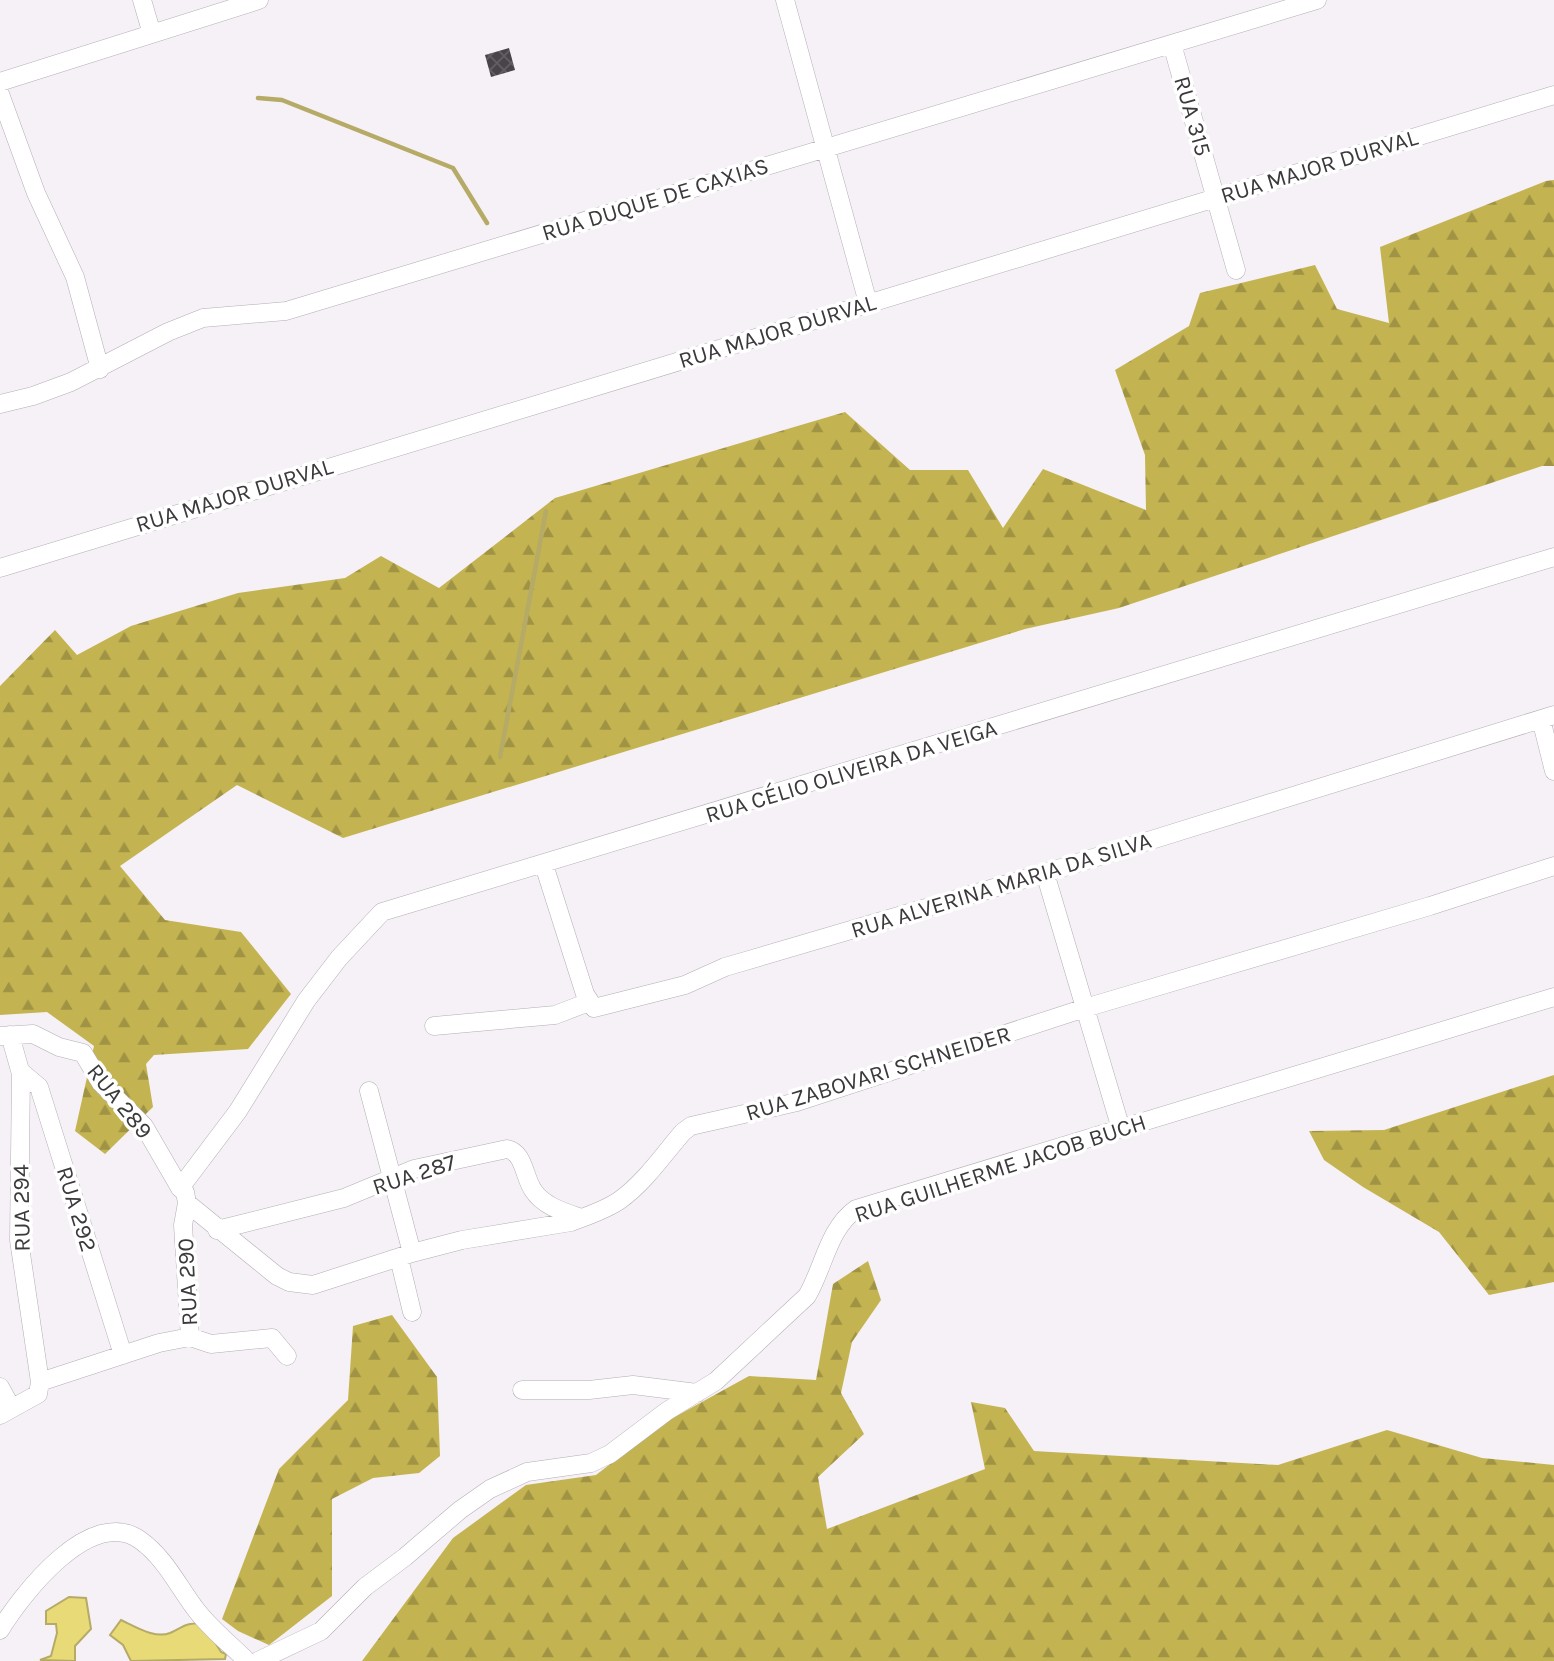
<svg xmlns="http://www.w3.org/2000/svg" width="1554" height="1661" viewBox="0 0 1554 1661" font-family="Karla,sans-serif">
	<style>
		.forest { fill: url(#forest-firs) }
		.water { fill: #e9da78; stroke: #b5aa66; stroke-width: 2 }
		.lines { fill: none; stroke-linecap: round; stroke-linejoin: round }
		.stream { stroke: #b5aa66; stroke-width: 4.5 }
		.building { fill: url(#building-cross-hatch) }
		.minor-casing { stroke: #b4aeb4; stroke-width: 19 }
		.minor { stroke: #fff; stroke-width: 18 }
		.labels { text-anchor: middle; stroke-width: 7; stroke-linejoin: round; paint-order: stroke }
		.street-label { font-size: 23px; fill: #3b393b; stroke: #fff }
	</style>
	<defs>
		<pattern id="forest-firs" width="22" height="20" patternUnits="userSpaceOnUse" patternTransform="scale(1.75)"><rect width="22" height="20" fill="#c3b451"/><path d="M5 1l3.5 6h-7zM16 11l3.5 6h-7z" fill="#a09344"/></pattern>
		<pattern id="building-cross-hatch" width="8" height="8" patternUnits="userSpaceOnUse" patternTransform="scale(1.75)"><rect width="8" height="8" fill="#494449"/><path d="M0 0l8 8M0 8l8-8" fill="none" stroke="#625e62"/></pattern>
	</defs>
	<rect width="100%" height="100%" fill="#f6f0f7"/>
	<path class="forest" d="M 1554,180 L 1554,466 L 1542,466 L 1119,608 L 1025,629 L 343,838 L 237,785 L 120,866 L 165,920 L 241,932 L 291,994 L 248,1049 L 154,1055 L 146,1064 L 153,1107 L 105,1154 L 75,1131 L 94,1046 L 47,1012 L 0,1015 L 0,686 L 55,630 L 77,655 L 131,626 L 238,593 L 345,578 L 381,556 L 439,588 L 555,498 L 845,412 L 910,470 L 968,470 L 1003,528 L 1043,469 L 1146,510 L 1145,455 L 1115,370 L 1189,326 L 1200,293 L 1315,265 L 1337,309 L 1389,323 L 1380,247 L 1546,181 Z
		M 1554,1075 L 1554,1282 L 1489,1295 L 1439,1232 L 1363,1187 L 1324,1160 L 1309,1131 L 1384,1130 Z
		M 868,1261 L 881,1300 L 852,1342 L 841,1393 L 864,1434 L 818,1477 L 827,1529 L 985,1469 L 971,1402 L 1005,1408 L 1034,1451 L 1278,1465 L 1387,1430 L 1482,1458 L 1554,1465 L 1554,1661 L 362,1661 L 453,1538 L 526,1485 L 596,1475 L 662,1424 L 749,1376 L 816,1380 L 833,1284 Z
		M 392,1315 L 437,1377 L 440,1456 L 419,1473 L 373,1478 L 332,1499 L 332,1596 L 269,1645 L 238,1631 L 222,1619 L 279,1469 L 348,1400 L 353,1326 Z"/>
	<path class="water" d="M 69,1597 L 86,1598 L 91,1629 L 75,1646 L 75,1661 L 40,1660 L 51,1656 L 57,1633 L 56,1624 L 46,1624 L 46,1611 Z
		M 121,1620 C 136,1627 155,1639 170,1633 C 187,1625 182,1624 203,1623 L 221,1652 L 226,1654 L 225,1659 L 131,1661 L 123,1645 L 110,1635 Z"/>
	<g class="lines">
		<path class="stream" d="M 258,98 L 282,100 L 453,168 L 487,223
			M 500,757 L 546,511"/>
	</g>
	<path class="building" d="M 509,48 L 515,70 L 491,77 L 485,55 Z"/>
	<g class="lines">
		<defs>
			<path id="minor" d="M 142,0 L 152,34
				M 785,0 L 868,303
				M 1172,44 L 1236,270
				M 0,82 L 259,0
				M 0,94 L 36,193 L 75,277 L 100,369
				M 0,404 L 33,396 L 71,382 L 168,332 L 203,318 L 286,311 L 1317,0
				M 0,568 L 1554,95
				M 1541,719 L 1554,771
				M 544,865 L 585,994 L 594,1008 L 685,985 L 725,967 L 1045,873 L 1554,715
				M 1045,873 L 1121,1129
				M 434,1026 L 555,1015 L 589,1002
				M 0,1036 L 33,1034 L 59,1047 L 83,1053 L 101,1083 L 144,1126 L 180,1188 L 185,1192 L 187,1203 L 277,1276 L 289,1282 L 313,1285 L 412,1253 L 462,1240 L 571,1222 C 587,1216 606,1210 620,1200 C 645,1182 663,1155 683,1132 L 691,1126 L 797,1102 L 1085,1008 L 1430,906 L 1554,866
				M 20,1071 L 39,1087 L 123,1355
				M 369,1091 L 412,1253
				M 180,1188 L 238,1111 L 306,1001 L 339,958 L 382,912 L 1554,557
				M 187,1203 L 183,1225 L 190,1337 L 211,1344 L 272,1338 L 287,1356
				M 217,1230 L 344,1198 L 414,1169 L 507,1149 C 524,1152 524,1177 533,1190 C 543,1206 564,1212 581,1218
				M 399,1258 L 412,1312
				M 40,1382 L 159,1343 L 190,1337
				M 0,1387 L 11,1407
				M 522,1390 L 589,1390 L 633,1385 L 697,1393
				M 0,1415 L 38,1394 L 40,1382 L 19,1240 L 21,1074 L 10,1035
				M 0,1630 C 22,1594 91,1505 140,1540 C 164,1557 177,1584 194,1607 C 208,1627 230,1644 247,1661
				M 258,1661 L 321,1631 L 365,1587 L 405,1557 L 460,1510 L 490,1489 L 527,1472 L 591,1463 L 610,1454 L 667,1411 L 716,1381 L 807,1296 C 824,1267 828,1229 856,1209 L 1554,997"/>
		</defs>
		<use href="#minor" class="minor-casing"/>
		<use href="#minor" class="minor"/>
	</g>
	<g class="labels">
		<g class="street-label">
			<text transform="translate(1193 116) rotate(74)" y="8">RUA 315</text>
			<text transform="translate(1319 166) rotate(-17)" y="8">RUA MAJOR DURVAL</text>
			<text transform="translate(655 199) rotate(-17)" y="8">RUA DUQUE DE CAXIAS</text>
			<text transform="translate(777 331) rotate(-17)" y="8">RUA MAJOR DURVAL</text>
			<text transform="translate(234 495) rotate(-17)" y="8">RUA MAJOR DURVAL</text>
			<text transform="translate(851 771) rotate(-17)" y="8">RUA CÉLIO OLIVEIRA DA VEIGA</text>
			<text transform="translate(1001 885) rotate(-17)" y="8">RUA ALVERINA MARIA DA SILVA</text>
			<text transform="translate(878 1073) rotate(-17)" y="8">RUA ZABOVARI SCHNEIDER</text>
			<text transform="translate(120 1101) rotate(51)" y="8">RUA 289</text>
			<text transform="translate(1000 1168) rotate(-18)" y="8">RUA GUILHERME JACOB BUCH</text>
			<text transform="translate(414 1174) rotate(-18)" y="8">RUA 287</text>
			<text transform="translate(21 1208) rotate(-91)" y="8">RUA 294</text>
			<text transform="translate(77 1209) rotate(73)" y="8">RUA 292</text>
			<text transform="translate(187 1282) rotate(-93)" y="8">RUA 290</text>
		</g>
	</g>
</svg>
